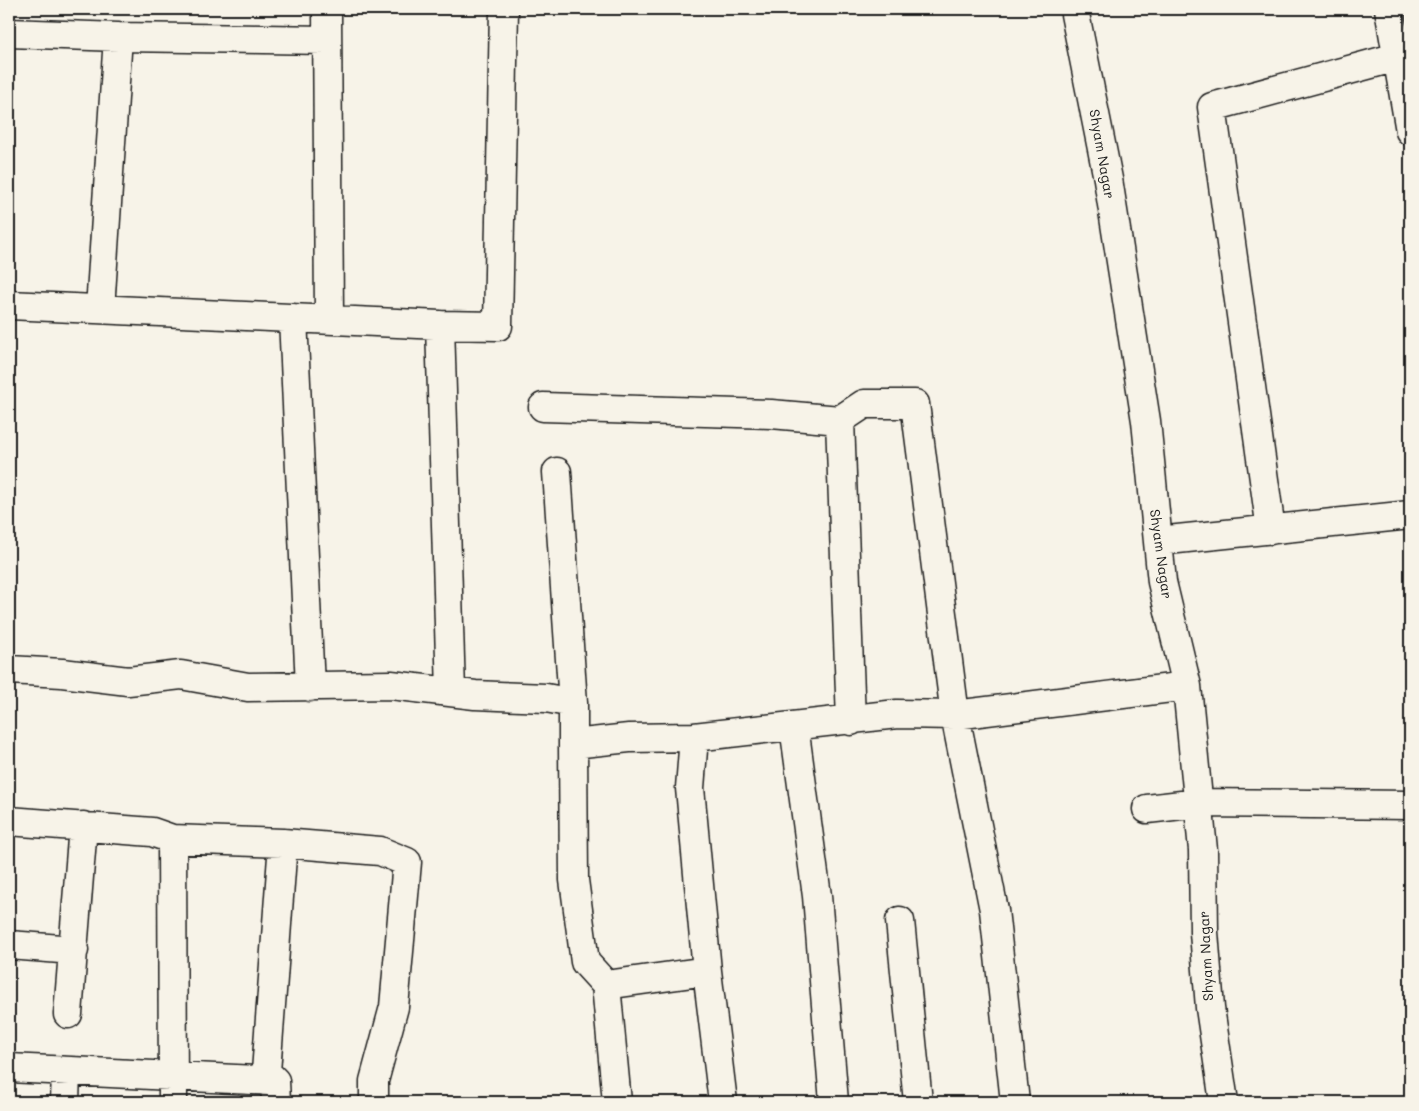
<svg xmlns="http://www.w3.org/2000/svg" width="1419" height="1111" viewBox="0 0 1419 1111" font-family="Mali,sans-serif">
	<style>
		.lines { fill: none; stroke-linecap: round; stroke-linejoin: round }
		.minor-casing { stroke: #1c1c1c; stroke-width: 31 }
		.minor { stroke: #f7f3e8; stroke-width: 28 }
		.labels { text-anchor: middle; stroke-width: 4.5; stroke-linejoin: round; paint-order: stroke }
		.street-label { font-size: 14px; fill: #1c1c1c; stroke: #f7f3e8 }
	</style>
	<rect width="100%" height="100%" fill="#f7f3e8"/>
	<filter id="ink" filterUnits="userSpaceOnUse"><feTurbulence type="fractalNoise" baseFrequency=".02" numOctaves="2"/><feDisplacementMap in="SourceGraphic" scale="10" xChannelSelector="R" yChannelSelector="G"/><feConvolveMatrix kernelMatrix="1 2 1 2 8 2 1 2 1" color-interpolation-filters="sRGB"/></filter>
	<g filter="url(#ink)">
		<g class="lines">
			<defs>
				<path id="minor" d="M 327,9 L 329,319
					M 1074,9 L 1108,179 L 1146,421 L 1162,582 L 1187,686 L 1203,850 L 1204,932 L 1210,1008 L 1224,1102
					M 1389,9 L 1410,131
					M 9,33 L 118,37 L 327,40
					M 9,305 L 440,325 L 451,692
					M 100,309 L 118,37
					M 293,318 L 310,687
					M 440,325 L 498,326 L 504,9
					M 543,407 L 771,414 L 840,420 L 864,404 L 915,404 L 955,715 L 994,910 L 1015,1102
					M 840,420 L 851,721
					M 557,472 L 573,703
					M 1271,530 L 1212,107 L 1397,57
					M 1158,541 L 1410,515
					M 9,670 L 62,673 L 128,681 L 181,675 L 248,687 L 391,685 L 475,695 L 546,698 L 573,703 L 573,744 L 629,738 L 694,737 L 897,714 L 955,715 L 1187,686
					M 794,726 L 817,896 L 834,1102
					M 694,737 L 690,788 L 707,971
					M 573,744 L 574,880 L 585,962 L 606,985
					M 1147,809 L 1199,803 L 1410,805
					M 9,821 L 152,832 L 172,839 L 283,843 L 380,851 L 407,862 L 394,1007 L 374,1081 L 374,1102
					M 172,839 L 173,1102
					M 900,921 L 918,1102
					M 9,945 L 74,950
					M 68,1014 L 83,826
					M 9,1068 L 275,1081 L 276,1102
					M 275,1081 L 266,1072 L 283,843
					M 65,1102 L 66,1071
					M 617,1102 L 606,985 L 707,971 L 723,1102"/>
			</defs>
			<use href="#minor" class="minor-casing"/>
			<use href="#minor" class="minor"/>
		</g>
	</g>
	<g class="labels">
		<g class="street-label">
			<text transform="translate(1102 154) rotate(80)" y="5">Shyam Nagar</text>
			<text transform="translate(1161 554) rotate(82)" y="5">Shyam Nagar</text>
			<text transform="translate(1206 956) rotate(-93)" y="5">Shyam Nagar</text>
		</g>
	</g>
	<rect width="1419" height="1111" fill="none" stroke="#f7f3e8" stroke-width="30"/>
	<rect x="15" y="15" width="1389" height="1081" fill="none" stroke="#1c1c1c" stroke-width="2" filter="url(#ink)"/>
</svg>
